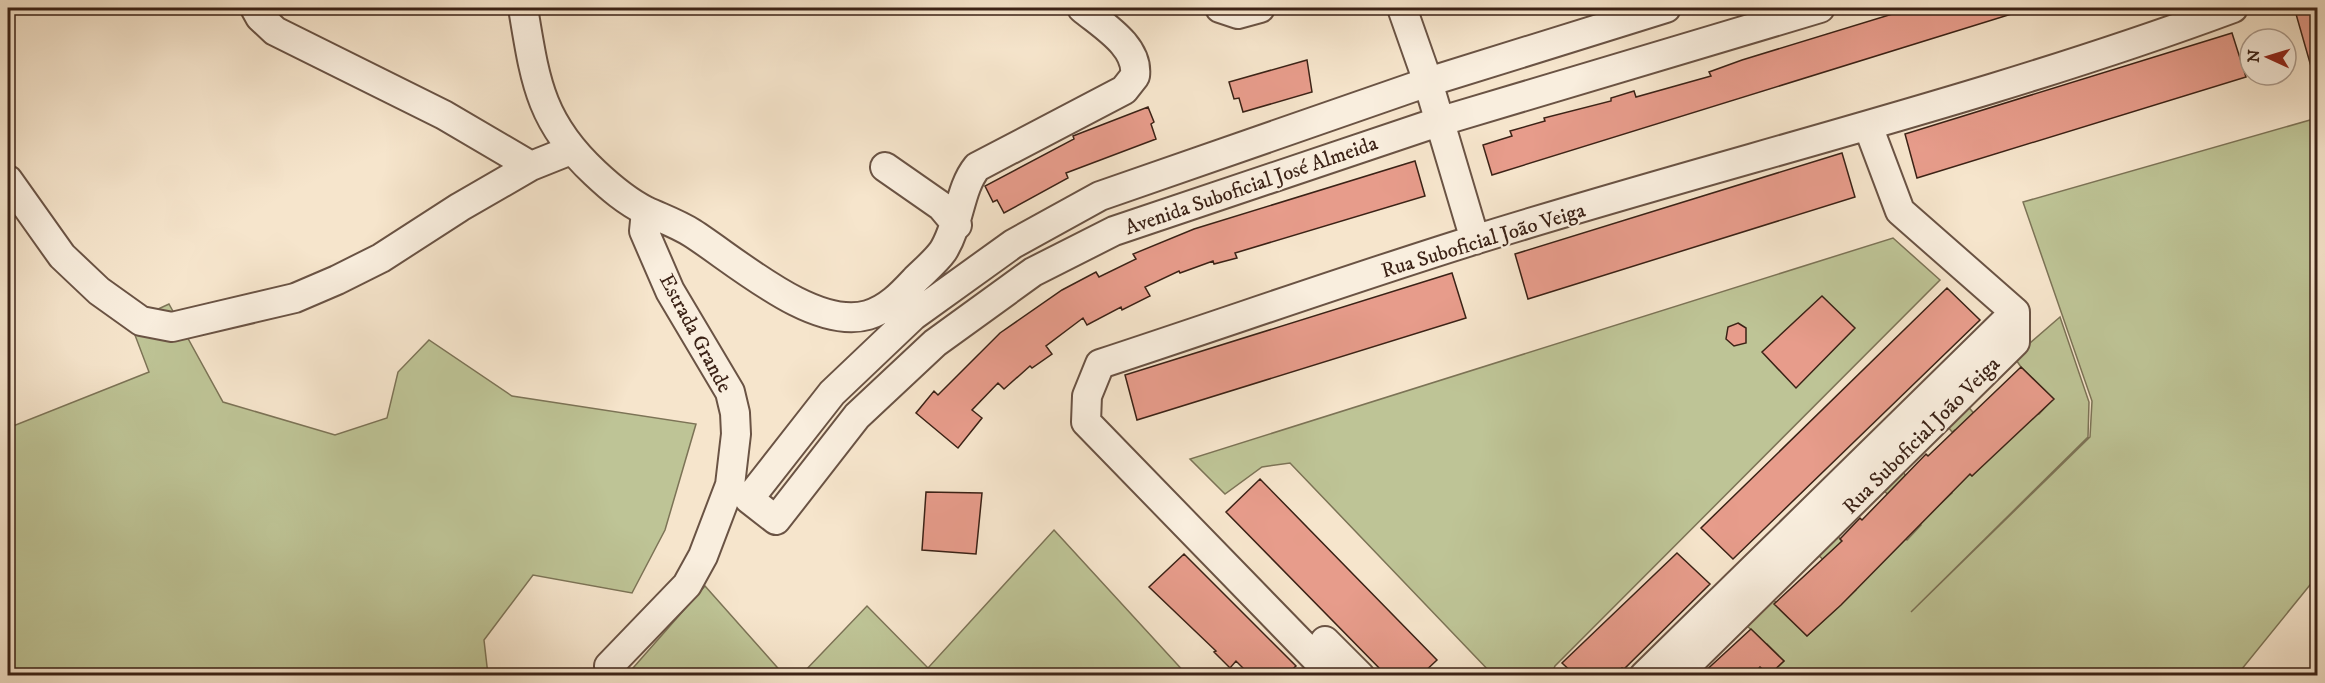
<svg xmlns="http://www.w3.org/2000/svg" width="2325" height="683" viewBox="0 0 2325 683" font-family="'IM FELL DW Pica',serif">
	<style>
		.green { fill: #bec496; stroke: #7c7356; stroke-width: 1.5 }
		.building { fill: #e79c8b; stroke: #3b2216; stroke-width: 1.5 }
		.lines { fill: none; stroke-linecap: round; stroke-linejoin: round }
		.minor-casing { stroke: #6a5344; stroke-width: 32 }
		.minor { stroke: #f9eede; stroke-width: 28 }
		.labels { text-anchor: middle; stroke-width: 4.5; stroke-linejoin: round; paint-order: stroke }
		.street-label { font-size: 21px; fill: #3b2216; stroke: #f9eede }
	</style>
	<rect width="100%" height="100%" fill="#f6e5cc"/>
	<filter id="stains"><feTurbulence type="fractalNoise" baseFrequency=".00333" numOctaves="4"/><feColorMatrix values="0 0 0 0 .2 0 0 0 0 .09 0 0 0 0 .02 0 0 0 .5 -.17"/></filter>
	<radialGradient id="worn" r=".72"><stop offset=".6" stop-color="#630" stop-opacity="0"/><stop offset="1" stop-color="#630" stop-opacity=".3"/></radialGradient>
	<path class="green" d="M 2317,118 L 2317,582 L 2314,580 L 2237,675 L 1752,675 L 1760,667 L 1769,675 L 1784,661 L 1767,644 L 1760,650 L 1760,638 L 1743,622 L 1769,595 L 1807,636 L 1856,590 L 1816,553 L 1836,534 L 1850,550 L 1898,532 L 1907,540 L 1921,525 L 1882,489 L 1901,466 L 1905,475 L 1937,507 L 1952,493 L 1945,486 L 1964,467 L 1972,476 L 1987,461 L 1955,430 L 1952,432 L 1946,424 L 1965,403 L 1983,424 L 2039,414 L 2053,399 L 2021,367 L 2014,357 L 2060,317 L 2089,402 L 2088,437 L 1911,612 L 2090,437 L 2092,401 L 2023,202 Z
		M 1893,238 L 1940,280 L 1555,666 L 1551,675 L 1493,675 L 1290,463 L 1262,467 L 1225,494 L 1190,459 Z
		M 169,304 L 223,402 L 335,435 L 387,418 L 398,372 L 429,340 L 512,396 L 696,424 L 665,530 L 632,593 L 533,575 L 484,640 L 488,675 L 8,676 L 8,428 L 149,372 L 130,322 Z
		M 1054,530 L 1187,675 L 801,675 L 867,606 L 928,668 Z
		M 705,586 L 784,675 L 626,676 Z"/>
	<path class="building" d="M 1912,8 L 2017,8 L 2018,12 L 1492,175 L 1483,145 L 1512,136 L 1510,131 L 1545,121 L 1544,118 L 1611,101 L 1611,98 L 1634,91 L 1636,97 L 1711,76 L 1709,72 L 1742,60 Z
		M 2318,8 L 2318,77 L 2314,77 L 2296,14 Z
		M 2232,33 L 2246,77 L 1917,178 L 1905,134 Z
		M 1307,60 L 1312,92 L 1243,112 L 1239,98 L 1234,99 L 1229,82 Z
		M 1148,107 L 1154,122 L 1151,124 L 1156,139 L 1066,173 L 1068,178 L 1004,213 L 997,200 L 993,202 L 985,186 L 1074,139 L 1073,136 Z
		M 1842,153 L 1855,197 L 1528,299 L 1515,254 Z
		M 1415,161 L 1425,196 L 1235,253 L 1237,258 L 1214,264 L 1213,261 L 1180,273 L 1179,271 L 1145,287 L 1150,296 L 1122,310 L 1121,307 L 1087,325 L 1083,318 L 1046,346 L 1052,354 L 1032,368 L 1030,366 L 1004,389 L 998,383 L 972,410 L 982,418 L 958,448 L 916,413 L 934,391 L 938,395 L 1000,333 L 1062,290 L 1096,272 L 1099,277 L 1136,259 L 1133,254 L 1194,229 Z
		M 1452,273 L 1466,318 L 1137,420 L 1125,375 Z
		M 1947,288 L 1980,320 L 1733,559 L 1701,528 Z
		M 1822,296 L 1855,328 L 1796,388 L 1762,352 Z
		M 1738,323 L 1746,328 L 1746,343 L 1734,346 L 1726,339 L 1728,327 Z
		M 2021,367 L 2054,399 L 1972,476 L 1970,474 L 1841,605 L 1807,636 L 1774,604 L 1842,541 L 1840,539 L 1860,518 L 1862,520 L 1926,454 L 1928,456 Z
		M 1260,479 L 1437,660 L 1421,675 L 1386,675 L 1226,512 Z
		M 926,492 L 982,493 L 976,554 L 922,550 Z
		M 1677,553 L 1710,584 L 1624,669 L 1622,668 L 1614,675 L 1575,675 L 1562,663 Z
		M 1184,554 L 1296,666 L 1286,675 L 1250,675 L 1236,661 L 1230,668 L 1214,652 L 1216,651 L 1149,587 Z
		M 1751,629 L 1784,661 L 1769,675 L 1760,667 L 1752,675 L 1701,675 Z"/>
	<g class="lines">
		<defs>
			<path id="minor" d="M 255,8 L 260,17 L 275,31 L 444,115 L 531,166
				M 523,8 C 535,79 539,121 595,173 C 611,188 626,201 646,211 L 644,231 L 670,291 L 730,392 L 735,413 L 736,434 L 730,485 L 703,556 L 687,585 L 609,666
				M 1220,8 L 1238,14 L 1260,8
				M 1402,8 L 1428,82 L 1475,240
				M 1666,8 L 1428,82 L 1100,196 L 1013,244 L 913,316 L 832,393 L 749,499 L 776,520 L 857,416 L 935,343 L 1033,272 L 1114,231 L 1438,122 L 1820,8
				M 885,167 L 941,206 L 957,225
				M 8,180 L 62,256 L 99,291 L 141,321 L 172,327 L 295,298 L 337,280 L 381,258 L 460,207 L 531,166 L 571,150
				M 646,211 C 661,218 678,224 692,233 C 736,261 814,331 868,315 C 888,309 901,295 915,280 C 924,271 936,261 943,251 C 960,224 959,189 977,167 L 1124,90 L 1135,76 C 1139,46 1102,25 1082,8
				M 1325,641 L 1360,676
				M 1333,676 L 1086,422 L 1087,396 L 1100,364 C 1225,323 1349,279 1474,240 C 1727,161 1985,100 2233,8
				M 1644,676 L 2015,312
				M 1676,676 L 2015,342 L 2015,312 L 1900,211 L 1868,126"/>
		</defs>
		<use href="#minor" class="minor-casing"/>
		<use href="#minor" class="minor"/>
	</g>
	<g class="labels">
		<g class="street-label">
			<text transform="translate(1251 185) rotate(-19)" y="7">Avenida Suboficial José Almeida</text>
			<text transform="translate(1483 240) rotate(-17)" y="7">Rua Suboficial João Veiga</text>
			<text transform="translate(696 333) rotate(62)" y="7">Estrada Grande</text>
			<text transform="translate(1921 435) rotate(-45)" y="7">Rua Suboficial João Veiga</text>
		</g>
	</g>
	<rect width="2325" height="683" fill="none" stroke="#f6e5cc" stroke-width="30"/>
	<rect x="9" y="9" width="2307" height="665" fill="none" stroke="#3b2216" stroke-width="3"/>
	<rect x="15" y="15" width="2295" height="653" fill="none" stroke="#3b2216" stroke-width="1.5"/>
	<g transform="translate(2268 57) rotate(274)"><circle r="28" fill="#f9eede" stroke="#ad9c8e" stroke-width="1.5"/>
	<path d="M0-4.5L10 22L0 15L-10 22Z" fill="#8f2418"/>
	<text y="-9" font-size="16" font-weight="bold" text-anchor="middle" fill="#3b2216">N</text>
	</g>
	<rect width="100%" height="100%" filter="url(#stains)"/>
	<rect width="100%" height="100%" fill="url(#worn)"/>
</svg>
